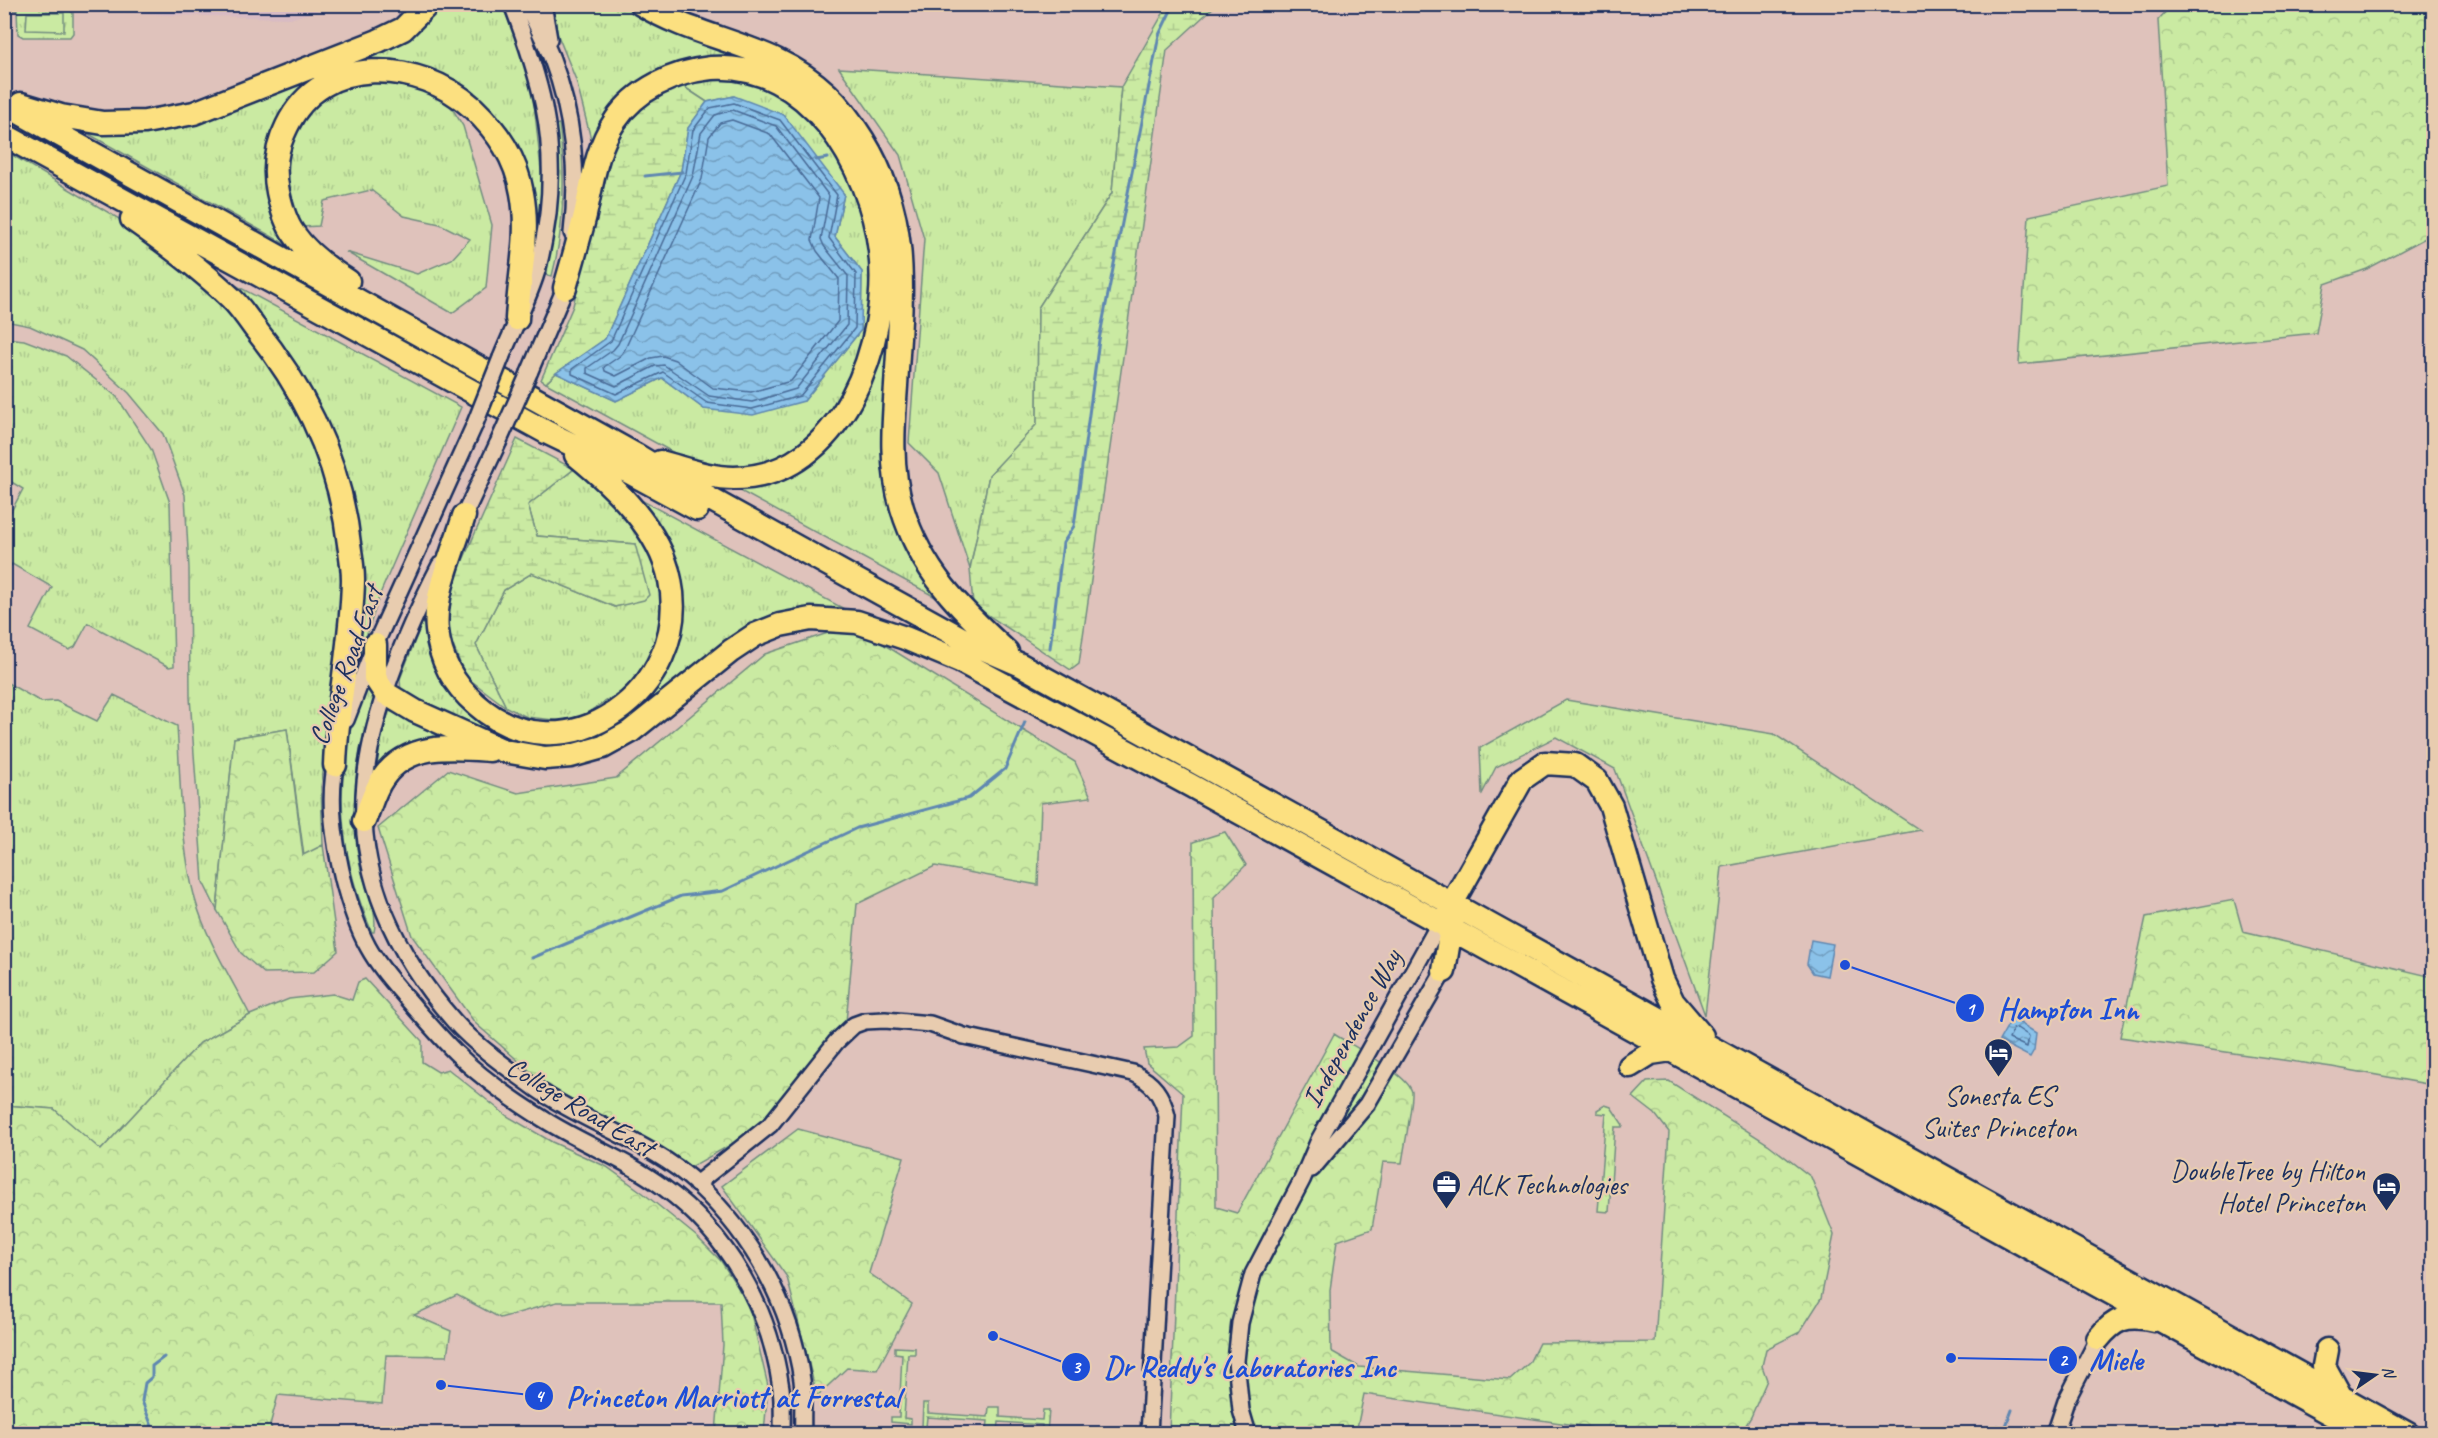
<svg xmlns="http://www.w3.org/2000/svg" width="2438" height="1438" viewBox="0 0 2438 1438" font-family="Caveat,sans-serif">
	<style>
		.built { fill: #d8bbc3 }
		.grass { fill: url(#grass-tufts); stroke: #728c80; stroke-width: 1.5 }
		.forest { fill: url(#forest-crowns); stroke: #728c80; stroke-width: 1.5 }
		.wetland { fill: url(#wetland-marsh); stroke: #728c80; stroke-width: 1.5 }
		.pitch { fill: #caeaa2; stroke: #728c80; stroke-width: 1.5 }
		.water { fill: url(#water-waves); stroke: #5e87b1; stroke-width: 1.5 }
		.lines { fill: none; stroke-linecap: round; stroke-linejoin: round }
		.shore { stroke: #486a96; stroke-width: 1.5 }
		.stream { stroke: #5e87b1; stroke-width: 3 }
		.minor-casing { stroke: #1b2f5e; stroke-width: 20 }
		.highway-casing { stroke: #1b2f5e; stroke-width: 27 }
		.minor { stroke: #e8ccaf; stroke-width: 15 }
		.highway { stroke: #fce080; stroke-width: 22 }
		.minor-bridge-casing { stroke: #1b2f5e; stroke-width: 20; stroke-linecap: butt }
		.minor-bridge { stroke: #e8ccaf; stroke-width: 15 }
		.labels { text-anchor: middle; stroke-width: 4.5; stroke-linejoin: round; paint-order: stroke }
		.street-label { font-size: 28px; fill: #1b2f5e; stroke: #e8ccaf }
		.poi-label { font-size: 28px; fill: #1b2f5e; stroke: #e8ccaf }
		.leader { fill: none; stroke: #1d4ed8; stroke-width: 2 }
		.callout-dot { fill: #1d4ed8; stroke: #e8ccaf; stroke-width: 2 }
		.mark-label { font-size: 18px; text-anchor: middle; font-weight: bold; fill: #fff }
		.callout-label { font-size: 30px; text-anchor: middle; font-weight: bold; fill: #1d4ed8; stroke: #e8ccaf; stroke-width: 4.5; stroke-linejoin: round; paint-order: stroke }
	</style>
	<defs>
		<pattern id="grass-tufts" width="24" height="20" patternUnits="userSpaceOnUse" patternTransform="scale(1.5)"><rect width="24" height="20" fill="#caeaa2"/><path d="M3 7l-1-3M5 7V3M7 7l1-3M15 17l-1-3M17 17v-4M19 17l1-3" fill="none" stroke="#adc98e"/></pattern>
		<pattern id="forest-crowns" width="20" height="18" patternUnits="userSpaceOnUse" patternTransform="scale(1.5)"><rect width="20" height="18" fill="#caeaa2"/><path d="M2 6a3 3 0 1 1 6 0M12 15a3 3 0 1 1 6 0" fill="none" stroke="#adc98e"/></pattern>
		<pattern id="wetland-marsh" width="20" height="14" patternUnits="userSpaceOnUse" patternTransform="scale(1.5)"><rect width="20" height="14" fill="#caeaa2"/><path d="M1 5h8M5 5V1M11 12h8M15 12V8" fill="none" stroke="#adc98e"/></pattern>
		<pattern id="water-waves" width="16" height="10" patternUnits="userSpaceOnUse" patternTransform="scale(1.5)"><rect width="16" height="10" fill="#8bc2e9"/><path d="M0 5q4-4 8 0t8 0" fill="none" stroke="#719ec0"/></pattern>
	</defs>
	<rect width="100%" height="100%" fill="#dfc2bb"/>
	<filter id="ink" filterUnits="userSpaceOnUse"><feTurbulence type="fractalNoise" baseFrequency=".0167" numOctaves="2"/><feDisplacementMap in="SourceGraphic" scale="12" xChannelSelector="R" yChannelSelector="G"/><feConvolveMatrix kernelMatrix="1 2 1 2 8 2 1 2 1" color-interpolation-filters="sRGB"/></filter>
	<g filter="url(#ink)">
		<path class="built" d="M 97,5 L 97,4 L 328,5 L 323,9 L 293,18 L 167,15 L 98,10 Z"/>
		<path class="grass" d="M 4,5 L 46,5 L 46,9 L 69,10 L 73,13 L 73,33 L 70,37 L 23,37 L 18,34 L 17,10 L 5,10 Z
			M 441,5 L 502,5 L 531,74 L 544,199 L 539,236 L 511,136 L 455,80 L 406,64 L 365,62 L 279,129 L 294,249 L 69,123 L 139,129 L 406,37 Z
			M 554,5 L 636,5 L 746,56 L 716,59 L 661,70 L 612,107 L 594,151 L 576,80 L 557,33 Z
			M 839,68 L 1121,87 L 1112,193 L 1038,308 L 1037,424 L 989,475 L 970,569 L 939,473 L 909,443 L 924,239 L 900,155 Z
			M 720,71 L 777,84 L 844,156 L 877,249 L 873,335 L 831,417 L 785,457 L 737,469 L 687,460 L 546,383 L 556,373 L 616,401 L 662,378 L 704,409 L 804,401 L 861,330 L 862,272 L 835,237 L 844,194 L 734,96 L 707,102 L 675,81 Z
			M 381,75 L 444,95 L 463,126 L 492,225 L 486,288 L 452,313 L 346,252 L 417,274 L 452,259 L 470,239 L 440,224 L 404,216 L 371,190 L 324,201 L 319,226 L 301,227 L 285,186 L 285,148 L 317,96 Z
			M 559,124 C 566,177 565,225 552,276 L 547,275 L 557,154 L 555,125 Z
			M 4,150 L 131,226 L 202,280 L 280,373 L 323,462 L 346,551 L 339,660 L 321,787 L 323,845 L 304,856 L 287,729 L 234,738 L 217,910 L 203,882 L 190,697 L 189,568 L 185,495 L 163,434 L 129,393 L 82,350 L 30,326 L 5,321 Z
			M 226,280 L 461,407 L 380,594 L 358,662 L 353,661 L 342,469 Z
			M 896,304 L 888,461 L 950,605 L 722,481 L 770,476 L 868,384 Z
			M 5,338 L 24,340 L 66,356 L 117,397 L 151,449 L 170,503 L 174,666 L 169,667 L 88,623 L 75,647 L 69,650 L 30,629 L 52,587 L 12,564 L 9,568 L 5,566 L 5,553 L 8,546 L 5,544 L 5,523 L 23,489 L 5,478 Z
			M 574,469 L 595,484 L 620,508 L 652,558 L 662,602 L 655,650 L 626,689 L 572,722 L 527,717 L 506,707 L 476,645 L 504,590 L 532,573 L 615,607 L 635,544 L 537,536 L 528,505 Z
			M 639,499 L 850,612 L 809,613 L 628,725 L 571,748 L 523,748 L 418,704 L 401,692 L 400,679 L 428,607 L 435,659 L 530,740 L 656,685 L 682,638 L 680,566 Z
			M 369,678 L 376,692 C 356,747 349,803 359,861 C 363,883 379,911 374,932 L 372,932 C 343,867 332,791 353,721 C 357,706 363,692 369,678 Z
			M 4,681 L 41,702 L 56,701 L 97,721 L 114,695 L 177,726 C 181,784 180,843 195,899 C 206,939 231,978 250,1015 L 200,1043 L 100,1151 L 54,1109 L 5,1105 Z
			M 1566,700 L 1774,734 L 1920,830 L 1722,867 L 1705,1015 L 1615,769 L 1556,737 L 1496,767 L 1482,794 L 1480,748 Z
			M 389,711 L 407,716 L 467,743 L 376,772 L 381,739 Z
			M 1605,1105 L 1611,1107 L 1623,1125 L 1622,1127 L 1615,1127 L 1609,1212 L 1598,1211 L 1606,1114 L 1597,1113 L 1597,1110 Z
			M 895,1347 L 915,1348 L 915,1354 L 908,1354 L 904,1418 L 911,1419 L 911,1424 L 891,1422 L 891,1417 L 899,1417 L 902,1354 L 895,1353 Z
			M 923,1403 L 928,1403 L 928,1413 L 988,1417 L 989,1407 L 1000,1407 L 1000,1417 L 1042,1420 L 1043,1410 L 1049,1410 L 1047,1433 L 1042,1433 L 1042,1425 L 999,1422 L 998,1432 L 987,1431 L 988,1421 L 927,1417 L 926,1427 L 922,1427 Z"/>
		<path class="forest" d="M 2172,5 L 2433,5 L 2433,234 L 2367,269 L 2325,284 L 2316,333 L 2019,364 L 2029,216 L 2168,186 L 2158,20 Z
			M 857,628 L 1075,762 L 1091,797 L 1041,803 L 1038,885 L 935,866 L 857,904 L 846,1022 L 759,1129 L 691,1167 L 545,1084 L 475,1023 L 412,936 L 378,828 L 448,770 L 518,793 L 616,778 L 765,654 L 834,631 Z
			M 287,729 L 303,855 L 323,845 L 338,951 L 314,972 L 264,973 L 241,953 L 217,910 L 234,738 Z
			M 1225,832 L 1246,865 L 1214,897 L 1216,1207 L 1237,1213 L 1334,1034 C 1351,1045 1408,1074 1412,1092 C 1413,1103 1404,1149 1402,1163 L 1383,1162 L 1372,1229 L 1337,1241 L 1330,1290 L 1331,1351 L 1359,1367 L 1510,1380 L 1529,1363 L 1539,1343 L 1655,1342 L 1669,1132 L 1655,1114 L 1633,1097 L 1647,1082 L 1669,1081 L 1768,1144 L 1811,1177 L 1834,1235 L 1821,1299 L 1800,1332 L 1766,1349 L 1762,1366 L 1767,1380 L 1751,1417 L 1741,1433 L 1628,1433 L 1364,1394 L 1356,1433 L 1169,1433 L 1183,1094 L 1147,1063 L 1144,1049 L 1179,1047 L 1194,1036 L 1193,842 Z
			M 2234,900 L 2243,932 L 2433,977 L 2433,1085 L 2332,1067 L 2120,1037 L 2146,917 Z
			M 365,979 L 422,1041 L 422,1062 L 438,1072 L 448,1069 L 507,1116 L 552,1142 L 607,1167 L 643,1193 L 696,1236 L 721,1261 L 749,1305 L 768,1386 L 764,1433 L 716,1433 L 723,1345 L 721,1302 L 557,1302 L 500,1318 L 457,1295 L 414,1315 L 451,1331 L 447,1356 L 386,1355 L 382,1404 L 278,1395 L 270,1425 L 274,1433 L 5,1433 L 4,1105 L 54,1109 L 101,1150 L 200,1043 L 250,1015 L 289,999 L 333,994 L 352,1000 L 358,982 Z
			M 798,1129 L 904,1157 L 869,1273 L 912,1304 L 877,1370 L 847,1368 L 817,1396 L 787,1277 L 722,1186 Z"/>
		<path class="wetland" d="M 1168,5 L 1216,5 L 1167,50 L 1079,664 L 1071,670 L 973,605 L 970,569 L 989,475 L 1037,424 L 1038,308 L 1112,193 L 1121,87 Z
			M 675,81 L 707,102 L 688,128 L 681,171 L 605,339 L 556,373 L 546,383 L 541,380 L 573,306 L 603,179 L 621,130 L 649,99 Z
			M 517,439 L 574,469 L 528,505 L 537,536 L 635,544 L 649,595 L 644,600 L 615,607 L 532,573 L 504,590 L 476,645 L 506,707 L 465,676 L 445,625 L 456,576 Z"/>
		<path class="pitch" d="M 27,13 L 64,13 L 64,31 L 26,30 Z"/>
		<path class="water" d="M 734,96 L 784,115 L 844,194 L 835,237 L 862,272 L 861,330 L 804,401 L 753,415 L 704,409 L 662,378 L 616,401 L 556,373 L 605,339 L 681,171 L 688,128 L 707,102 Z
			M 1811,940 L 1833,944 L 1827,976 L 1813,973 L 1807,964 Z
			M 2012,1018 L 2036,1033 L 2034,1050 L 2030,1057 L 1999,1041 Z"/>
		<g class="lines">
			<path class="shore" d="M 734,103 L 780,120 L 837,195 L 829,238 L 856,274 L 855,328 L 800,396 L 752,409 L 707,403 L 663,372 L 616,394 L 572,374 L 572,369 L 611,341 L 686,173 L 693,130 L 710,108 Z
				M 733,110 L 776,126 L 829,196 L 821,239 L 824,246 L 848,276 L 847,325 L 796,389 L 752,402 L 709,396 L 664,365 L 655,366 L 616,386 L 587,373 L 587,368 L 613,350 L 618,344 L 693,176 L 701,133 L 715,115 Z
				M 732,120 L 770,134 L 819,198 L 812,240 L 817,251 L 839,279 L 838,321 L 791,381 L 751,392 L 713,388 L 675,360 L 663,356 L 651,358 L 616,376 L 605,371 L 604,367 L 620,356 L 625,349 L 702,179 L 709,137 L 720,123 Z
				M 2017,1028 L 2029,1036 L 2027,1047 L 2009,1039 L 2013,1029 Z"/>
			<path class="stream" d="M 816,160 L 828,158
				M 645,176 L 682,172
				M 1050,648 L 1063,543 L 1074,526 L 1099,340 L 1159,35 L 1174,4
				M 532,958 L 681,896 L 723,891 L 857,828 L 969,798 L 1005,769 L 1025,722
				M 1997,1426 L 2004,1429
				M 155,1434 L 142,1401 L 145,1383 L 152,1377 L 152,1366 L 164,1357
				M 2003,1434 L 2012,1410"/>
			<defs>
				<path id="minor" d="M 527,4 C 535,23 545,41 552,59 C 573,114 579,175 572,233
					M 543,4 L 549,39
					M 501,358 C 512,331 526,304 535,277 C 542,257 545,235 548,214 C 557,133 540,79 512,4
					M 529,373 L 565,288 L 566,281
					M 460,524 L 498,443
					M 440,565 C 407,629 372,710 365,782 C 356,873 395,954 454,1021 C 475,1045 510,1070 537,1089 C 587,1124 652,1142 698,1185 C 753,1237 791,1305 802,1380 C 804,1397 802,1416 803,1434
					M 346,720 L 375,645 L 474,426
					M 337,758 C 327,797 334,841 343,879 C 349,902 357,927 368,947 C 380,969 399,989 415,1008 C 428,1023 441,1038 455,1052 C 481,1078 513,1100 545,1120 C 583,1144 627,1160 663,1187 C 728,1234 770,1309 781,1388 C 783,1403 782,1419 782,1434
					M 1312,1169 L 1367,1104 L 1444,971
					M 696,1184 L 770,1125 L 836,1042 L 854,1025 L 865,1021 L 885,1020 L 930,1024 L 964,1036 L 1133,1073 C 1153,1082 1162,1095 1167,1116 L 1149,1434
					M 1248,1434 L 1241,1410 L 1236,1361 L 1240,1323 L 1253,1274 L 1302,1180 L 1319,1140 L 1444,915
					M 2055,1434 L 2066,1401 L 2098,1339"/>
				<path id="highway" d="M 641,4 C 702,42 774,43 827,94 C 841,107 853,124 863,140 C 913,221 901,297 896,386 C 893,427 890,468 902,508 C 921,571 960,609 1007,652
					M 4,104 L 636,455 L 694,490 L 970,643 L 1021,665 L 2408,1434
					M 21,104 L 61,116 L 103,123 L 145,122 L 194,113 L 378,41 L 403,29 L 428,4
					M 4,135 L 546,432 L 629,472 L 697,509
					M 132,219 C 166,243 201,269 231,298 C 240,307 247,317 254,327 C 305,390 340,463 349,544 C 351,556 353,568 353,580 C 352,643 337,703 335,765
					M 348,281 C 329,269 307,253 294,234 C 285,222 281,206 278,192 C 273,168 276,148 287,126 C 322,53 419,59 473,108 C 498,132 516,158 522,193 C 530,235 519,276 517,319
					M 565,288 C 572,263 579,239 585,215 C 592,184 596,148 615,121 C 636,89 674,72 711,68 C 808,61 870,166 880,251 C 891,340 842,478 734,478 C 709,478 684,468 660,462
					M 464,516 C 454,550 433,595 437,630 C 440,660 454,685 476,704 C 564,783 693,689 670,580 C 660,529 614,486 576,455
					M 375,645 L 375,678 L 385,693 L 415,711 L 504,751 L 545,758 L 571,756 L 603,747 L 630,732 L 731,651 L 755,635 L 780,625 L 811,619 L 857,622 L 905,638 L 960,661 L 1190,785 L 2367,1434
					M 364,821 C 370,807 374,790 383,778 C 408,742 452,747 490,750
					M 1444,971 L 1451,928 L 1451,905 L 1522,779 L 1545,763 L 1575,765 L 1597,781 L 1611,806 L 1662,979 L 1673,1002 L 1702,1036
					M 1630,1066 L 1651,1053 L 1671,1050
					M 2098,1339 C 2115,1318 2127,1314 2154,1320
					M 2327,1350 L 2324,1366 L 2341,1397"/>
			</defs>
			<use href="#minor" class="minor-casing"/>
			<use href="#highway" class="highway-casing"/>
			<use href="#minor" class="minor"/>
			<use href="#highway" class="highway"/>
			<defs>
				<path id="minor-bridge" d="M 474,426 L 501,358
					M 498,443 L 529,373"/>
			</defs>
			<use href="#minor-bridge" class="minor-bridge-casing"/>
			<use href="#minor-bridge" class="minor-bridge"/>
		</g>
	</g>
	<defs>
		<symbol id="hotel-pin" viewBox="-11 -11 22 30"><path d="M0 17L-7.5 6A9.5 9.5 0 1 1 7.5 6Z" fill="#1b2f5e" stroke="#e8ccaf"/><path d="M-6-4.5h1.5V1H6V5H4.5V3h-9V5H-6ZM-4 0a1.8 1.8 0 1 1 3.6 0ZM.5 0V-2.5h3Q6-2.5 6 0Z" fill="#fff"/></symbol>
		<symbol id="office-pin" viewBox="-11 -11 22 30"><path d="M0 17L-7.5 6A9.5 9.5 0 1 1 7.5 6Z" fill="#1b2f5e" stroke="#e8ccaf"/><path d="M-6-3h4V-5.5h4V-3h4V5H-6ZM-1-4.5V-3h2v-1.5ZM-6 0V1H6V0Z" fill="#fff"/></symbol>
	</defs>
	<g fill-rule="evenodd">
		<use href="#hotel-pin" x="1982" y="1036" width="33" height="45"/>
		<use href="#office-pin" x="1430" y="1168" width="33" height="45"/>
		<use href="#hotel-pin" x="2370" y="1170" width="33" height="45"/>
	</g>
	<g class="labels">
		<g class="street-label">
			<text transform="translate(345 665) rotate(-70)" y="10">College Road East</text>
			<text transform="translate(1351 1028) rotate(-61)" y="10">Independence Way</text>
			<text transform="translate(581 1106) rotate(31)" y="10">College Road East</text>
		</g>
		<g class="poi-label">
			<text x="1999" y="1105">Sonesta ES<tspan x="1999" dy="32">Suites Princeton</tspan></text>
			<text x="2365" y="1180" text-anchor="end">DoubleTree by Hilton<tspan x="2365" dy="32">Hotel Princeton</tspan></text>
			<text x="1467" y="1194" text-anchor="start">ALK Technologies</text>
		</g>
	</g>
	<path class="leader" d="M1845 965L1970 1008M1951 1358L2063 1360M993 1336L1076 1367M441 1385L539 1396"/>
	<g class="callout-dot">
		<circle cx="1845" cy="965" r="6"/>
		<circle cx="1951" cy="1358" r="6"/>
		<circle cx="993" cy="1336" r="6"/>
		<circle cx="441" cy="1385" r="6"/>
		<circle cx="1970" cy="1008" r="15"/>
		<circle cx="2063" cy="1360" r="15"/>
		<circle cx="1076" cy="1367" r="15"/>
		<circle cx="539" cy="1396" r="15"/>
	</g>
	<g class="mark-label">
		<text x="1970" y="1015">1</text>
		<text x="2063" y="1366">2</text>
		<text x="1076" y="1373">3</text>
		<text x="539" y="1402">4</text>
	</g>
	<g class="callout-label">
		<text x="2068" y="1019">Hampton Inn</text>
		<text x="2116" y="1370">Miele</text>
		<text x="1250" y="1377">Dr Reddy's Laboratories Inc</text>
		<text x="733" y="1407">Princeton Marriott at Forrestal</text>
	</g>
	<rect width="2438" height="1438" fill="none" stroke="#e8ccaf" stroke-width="24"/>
	<rect x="12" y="12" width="2414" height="1414" fill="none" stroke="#1b2f5e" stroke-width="2" filter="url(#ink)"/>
	<g transform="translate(2375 1375) rotate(76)" stroke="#e8ccaf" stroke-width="4.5" paint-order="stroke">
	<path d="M0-4.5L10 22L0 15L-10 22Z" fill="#1b2f5e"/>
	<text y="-9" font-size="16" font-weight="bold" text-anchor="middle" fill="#1b2f5e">N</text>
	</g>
</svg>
